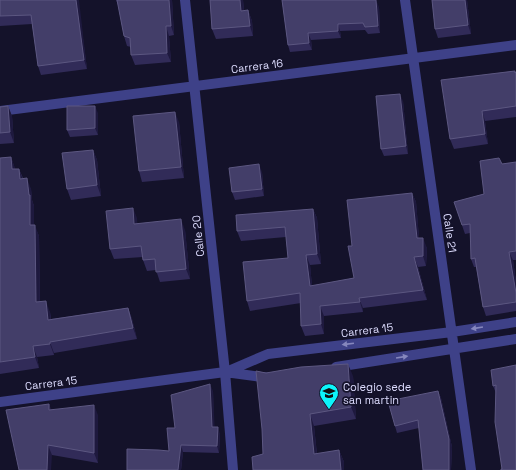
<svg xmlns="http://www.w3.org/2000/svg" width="516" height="470" viewBox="0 0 516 470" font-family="'Space Grotesk',sans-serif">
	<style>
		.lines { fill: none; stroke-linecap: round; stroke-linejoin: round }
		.minor { stroke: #3e4188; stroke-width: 10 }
		.wall { fill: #312b58 }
		.shaded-wall { fill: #1e193e }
		.building { fill: #433e69; stroke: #5c5781 }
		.oneway { fill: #8687bd }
		.labels { text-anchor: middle; stroke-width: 3.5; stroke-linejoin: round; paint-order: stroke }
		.street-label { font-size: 11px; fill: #dddcfe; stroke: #14122a }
		.poi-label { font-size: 11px; fill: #dddcfe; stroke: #14122a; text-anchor: start }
	</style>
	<rect width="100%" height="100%" fill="#14122a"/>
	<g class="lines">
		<path class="minor" d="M 185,0 L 225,372 L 233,470
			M 405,0 L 471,470
			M 0,111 L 516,45
			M 336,367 L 516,339
			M 226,372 L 268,354 L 452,332 L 516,322
			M 0,402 L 225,372 L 269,378"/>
	</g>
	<path class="wall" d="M 0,0 L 78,0 L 87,69 L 41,75 L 38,66 L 32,24 L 0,26 Z
		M 116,0 L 172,0 L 174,35 L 169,36 L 171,62 L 135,65 L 131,55 L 131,47 L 127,46 L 124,36 L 118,5 Z
		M 210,0 L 243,0 L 244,11 L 248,10 L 252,21 L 253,36 L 216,39 L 212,29 Z
		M 282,0 L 379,7 L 380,33 L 368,34 L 365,30 L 340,31 L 341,38 L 311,40 L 312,50 L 290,52 L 288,45 Z
		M 432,0 L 467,0 L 471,34 L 438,38 L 435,29 Z
		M 516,72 L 516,117 L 485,121 L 488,144 L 454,149 L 450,139 Z
		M 403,101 L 408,154 L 384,156 L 381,149 Z
		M 8,106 L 12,116 L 14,143 L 0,144 L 0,107 Z
		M 98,113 L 98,135 L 70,137 L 67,130 Z
		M 179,122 L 184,178 L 142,182 L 139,171 Z
		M 93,150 L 97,160 L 101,196 L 71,200 L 67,189 Z
		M 11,157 L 15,169 L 19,169 L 23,178 L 31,189 L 32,200 L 34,206 L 34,225 L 39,236 L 40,302 L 50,312 L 51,319 L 128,308 L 132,319 L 137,339 L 54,353 L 54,355 L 37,357 L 39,368 L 0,374 L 0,158 Z
		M 516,162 L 516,260 L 513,260 L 516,282 L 516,311 L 486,316 L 483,307 L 476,267 L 474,267 L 471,259 L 470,233 L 465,234 L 454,202 L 484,194 L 502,164 Z
		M 262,172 L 264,196 L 235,200 L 232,192 Z
		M 412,193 L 416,202 L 419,238 L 427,248 L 426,266 L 418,267 L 427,300 L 363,308 L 363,312 L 324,316 L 324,334 L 305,336 L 301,326 L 301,303 L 250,311 L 247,301 L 288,258 L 286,237 L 241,241 L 237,231 L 313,209 L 317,218 L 321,264 L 310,265 L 312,286 L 354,278 L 352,246 Z
		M 137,218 L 137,223 L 185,230 L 190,279 L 160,282 L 156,270 L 147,271 L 143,260 L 143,257 L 114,259 L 110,249 Z
		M 516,365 L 502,469 L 496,393 L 493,386 Z
		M 266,373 L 353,376 L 356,419 L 314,426 L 317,454 L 339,450 L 344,462 L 344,470 L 253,470 L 263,454 L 262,429 Z
		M 213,391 L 214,427 L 220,434 L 219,453 L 183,452 L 181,470 L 127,470 L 169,451 L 175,428 Z
		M 438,391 L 441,398 L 452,447 L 451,470 L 423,470 L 419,428 L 397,433 L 395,426 Z
		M 49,404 L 51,410 L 98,415 L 98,463 L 52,455 L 19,470 Z"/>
	<path class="shaded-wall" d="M 76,0 L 79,0 L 87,69 L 84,60 Z
		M 169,0 L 172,0 L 174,35 L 171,26 Z
		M 240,0 L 243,0 L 245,21 L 241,11 Z
		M 376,0 L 379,7 L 380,33 L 378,26 Z
		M 465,0 L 467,0 L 471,34 L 468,25 Z
		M 248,10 L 252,21 L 253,36 L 250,26 Z
		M 338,24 L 340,31 L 341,38 L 338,31 Z
		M 166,26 L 169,36 L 171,62 L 167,53 Z
		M 308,33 L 311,40 L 312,50 L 309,43 Z
		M 400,94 L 403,101 L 408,154 L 406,146 Z
		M 8,106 L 12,116 L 14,143 L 10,132 Z
		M 95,106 L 98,113 L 98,135 L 95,128 Z
		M 482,111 L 485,121 L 488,144 L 485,134 Z
		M 175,112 L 179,122 L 184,178 L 181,167 Z
		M 93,150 L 97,160 L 101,196 L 97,185 Z
		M 11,157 L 15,168 L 16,180 L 12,169 Z
		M 259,164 L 262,172 L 264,196 L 262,189 Z
		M 19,169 L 23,180 L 20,179 Z
		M 27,178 L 31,189 L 32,200 L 34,206 L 34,236 L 30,225 L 29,195 Z
		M 412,193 L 416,202 L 420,248 L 417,238 Z
		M 133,208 L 137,218 L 138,234 L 134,224 Z
		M 313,209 L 317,218 L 321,264 L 317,254 Z
		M 181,219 L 185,230 L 190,279 L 186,269 Z
		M 35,225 L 39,236 L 40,313 L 36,302 Z
		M 423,238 L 427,248 L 426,266 L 423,256 Z
		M 509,252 L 513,260 L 516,282 L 516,293 Z
		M 306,255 L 310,265 L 313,296 L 310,286 Z
		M 414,257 L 418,267 L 427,300 L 423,290 Z
		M 359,298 L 363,308 L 363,312 L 360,302 Z
		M 46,301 L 50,312 L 52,331 L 48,320 Z
		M 320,306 L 324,316 L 324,334 L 321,324 Z
		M 128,308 L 132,319 L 137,339 L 133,328 Z
		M 50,342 L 54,353 L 54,355 L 50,344 Z
		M 33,346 L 37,357 L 39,368 L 35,357 Z
		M 348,364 L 353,376 L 356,419 L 351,407 Z
		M 210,384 L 213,391 L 215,435 L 212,427 Z
		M 438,391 L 441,398 L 452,447 L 451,470 L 449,470 Z
		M 49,404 L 53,414 L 49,410 Z
		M 94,405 L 98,415 L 98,463 L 94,453 Z
		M 310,414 L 314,426 L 318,466 L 314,454 Z
		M 218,427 L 220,434 L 219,453 L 217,446 Z
		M 48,445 L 52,455 L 51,470 L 47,470 Z
		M 181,445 L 183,452 L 181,470 L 178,470 Z
		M 339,450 L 344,462 L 344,470 L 341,470 Z"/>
	<path class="building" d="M 0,0 L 76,0 L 84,60 L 38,66 L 31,15 L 0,16 Z
		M 117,0 L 169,0 L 171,26 L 166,26 L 167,53 L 131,55 L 130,38 L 124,36 Z
		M 210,0 L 240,0 L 241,11 L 248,10 L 250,26 L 212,29 Z
		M 282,0 L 376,0 L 378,26 L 365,27 L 363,23 L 338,24 L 338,31 L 308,33 L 309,43 L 288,45 Z
		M 432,0 L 465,0 L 468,25 L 435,29 Z
		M 515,71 L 515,73 L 516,72 L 516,106 L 482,111 L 485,134 L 450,139 L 441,80 Z
		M 400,94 L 406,146 L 381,149 L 376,96 Z
		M 8,106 L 10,132 L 0,133 L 0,107 Z
		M 67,106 L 95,106 L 95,128 L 67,130 Z
		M 175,112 L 181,167 L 139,171 L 133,116 Z
		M 93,150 L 97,185 L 67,189 L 62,153 Z
		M 11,157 L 12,169 L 19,169 L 20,179 L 27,178 L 29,195 L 30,195 L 30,225 L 35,225 L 36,302 L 46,301 L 48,320 L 128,308 L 133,328 L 50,342 L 50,344 L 33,346 L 35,357 L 0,362 L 0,158 Z
		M 499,158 L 502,164 L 516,162 L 516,251 L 509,252 L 516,293 L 516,302 L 483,307 L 475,258 L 471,259 L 470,224 L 462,225 L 454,202 L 484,194 L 480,161 Z
		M 259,164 L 262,189 L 232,192 L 229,168 Z
		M 412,193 L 417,238 L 423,238 L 423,256 L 414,257 L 423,290 L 359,298 L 360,302 L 320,306 L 321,324 L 301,326 L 300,293 L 247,301 L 243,262 L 288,258 L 285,227 L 237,231 L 236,215 L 313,209 L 317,254 L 306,255 L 310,286 L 354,278 L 348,246 L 352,246 L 347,200 Z
		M 133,208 L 134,224 L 181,219 L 186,269 L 156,272 L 155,259 L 143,260 L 141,246 L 110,249 L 106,211 Z
		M 348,364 L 351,407 L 310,414 L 314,454 L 339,450 L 341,470 L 253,470 L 252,457 L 263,454 L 262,429 L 256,371 L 266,373 L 301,367 Z
		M 516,365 L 516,470 L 501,470 L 501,469 L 502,469 L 495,422 L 496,385 L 493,386 L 491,370 Z
		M 210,384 L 212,427 L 218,427 L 217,446 L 181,445 L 178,470 L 127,470 L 127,449 L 158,450 L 169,451 L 167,428 L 175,428 L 171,395 Z
		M 438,391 L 449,439 L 449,470 L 423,470 L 418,420 L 395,426 L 388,401 Z
		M 49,404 L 49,410 L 94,405 L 94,453 L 48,445 L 47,470 L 19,470 L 6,410 Z"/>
	<defs><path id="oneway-solid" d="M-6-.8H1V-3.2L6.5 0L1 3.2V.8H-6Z"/></defs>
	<g class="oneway">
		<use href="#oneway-solid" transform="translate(477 328) rotate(171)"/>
		<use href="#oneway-solid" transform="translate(348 344) rotate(173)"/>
		<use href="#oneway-solid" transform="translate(402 357) rotate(-9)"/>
	</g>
	<defs>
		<symbol id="school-pin" viewBox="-11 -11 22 30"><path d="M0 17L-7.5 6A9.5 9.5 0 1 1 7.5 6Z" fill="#0cf5fa" stroke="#14122a"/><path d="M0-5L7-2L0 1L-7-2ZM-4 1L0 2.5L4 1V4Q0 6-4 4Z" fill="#111"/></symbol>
	</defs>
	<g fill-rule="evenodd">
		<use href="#school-pin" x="318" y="382" width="22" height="30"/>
	</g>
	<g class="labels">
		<g class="street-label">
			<text transform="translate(257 66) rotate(-7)" y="4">Carrera 16</text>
			<text transform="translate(450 233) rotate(82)" y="4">Calle 21</text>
			<text transform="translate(198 236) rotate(-96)" y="4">Calle 20</text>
			<text transform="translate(367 330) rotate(-7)" y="4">Carrera 15</text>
			<text transform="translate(51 383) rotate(-7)" y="4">Carrera 15</text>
		</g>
		<g class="poi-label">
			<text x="343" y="391">Colegio sede<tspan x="343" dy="13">san martin</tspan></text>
		</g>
	</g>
</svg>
